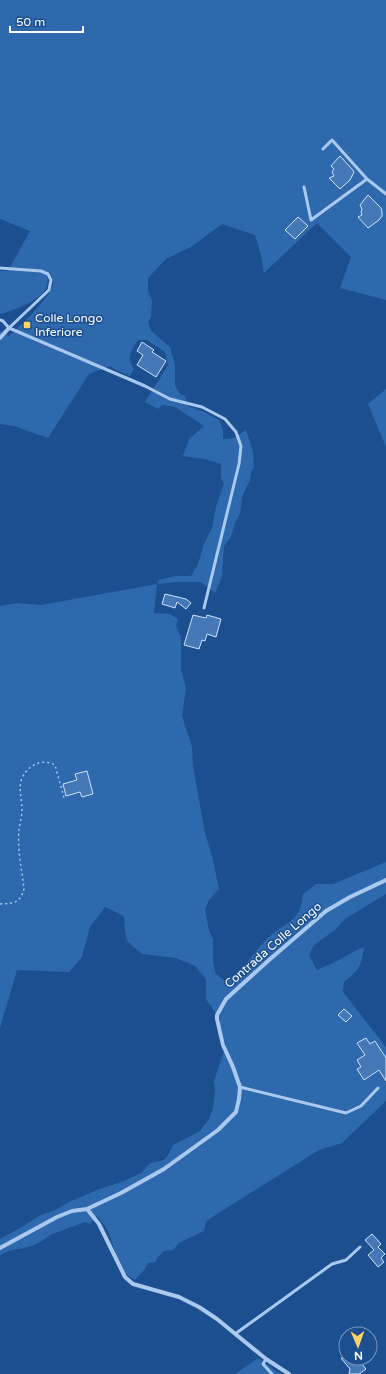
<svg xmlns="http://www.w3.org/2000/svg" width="386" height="1374" viewBox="0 0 386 1374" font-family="'Varela Round',sans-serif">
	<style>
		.green { fill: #2e69ad }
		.building { fill: #4478b7; stroke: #cfe3fa }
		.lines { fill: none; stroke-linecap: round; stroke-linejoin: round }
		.path { stroke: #a9c9ee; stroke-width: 1.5; stroke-dasharray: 2 3; stroke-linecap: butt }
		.service { stroke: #a9c9ee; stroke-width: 3 }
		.minor { stroke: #a9c9ee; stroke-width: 4 }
		.poi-dot { fill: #ffd166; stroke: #1b4f8f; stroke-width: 1.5 }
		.labels { text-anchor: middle; stroke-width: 3; stroke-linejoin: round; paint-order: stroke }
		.poi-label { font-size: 12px; fill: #fff; stroke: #1b4f8f; text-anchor: start }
		.street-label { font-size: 12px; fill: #fff; stroke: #1b4f8f }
	</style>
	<rect width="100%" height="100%" fill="#1b4f8f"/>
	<path class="green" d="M 0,0 L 386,0 L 386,300 L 340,288 L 351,257 L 317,223 L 264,273 L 261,255 L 255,235 L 222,224 L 191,247 L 166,259 L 148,278 L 148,291 L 152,301 L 151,317 L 148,322 L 151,331 L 170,347 L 175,365 L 175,385 L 180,394 L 185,396 L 188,406 L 204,412 L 219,420 L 223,430 L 223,439 C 234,440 237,436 246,430 L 253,451 L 254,467 L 251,472 L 250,480 L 242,497 L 240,514 L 235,523 L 231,537 L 224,546 L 222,577 L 215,593 L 201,582 L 176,582 L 157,584 L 154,613 L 170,614 L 178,619 L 176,625 L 179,634 L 181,636 L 181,669 L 186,688 L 182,716 L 192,747 L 193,766 L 205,833 L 212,856 L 219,889 L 209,900 L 205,909 L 209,931 L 213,939 L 213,960 L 215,973 L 225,981 C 242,972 252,954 266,940 C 274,931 286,926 295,917 C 301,910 302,903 303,894 L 316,884 L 333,884 L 386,862 L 386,894 L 345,919 L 336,929 L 314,945 L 309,955 L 317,970 C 333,964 348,954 364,947 C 361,967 360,969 344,982 L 343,992 L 386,1047 L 386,1101 L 342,1143 L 319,1150 L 206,1221 L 204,1231 L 179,1243 L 173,1250 L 164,1251 L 157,1258 L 156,1262 L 148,1263 L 145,1269 L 135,1280 C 116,1271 115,1245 107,1229 C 104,1224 100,1220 97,1216 L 90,1224 L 85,1222 L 52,1234 L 37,1244 L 25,1248 L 11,1250 L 0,1255 L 0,1239 L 22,1227 L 39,1216 L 55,1210 L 69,1202 L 97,1190 L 124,1181 L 141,1173 L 150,1163 L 164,1160 L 168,1155 L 173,1145 L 200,1131 L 209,1119 L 213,1109 L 215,1090 L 214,1081 L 226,1045 L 220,1025 L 220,1019 L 206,999 L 206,979 L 195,966 L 176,958 L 142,954 L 127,941 L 125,932 L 124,916 L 105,907 L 90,927 L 82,957 L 69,972 L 17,970 L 0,1028 L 0,606 L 17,603 L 41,605 L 157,584 L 159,580 L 175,576 L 191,576 L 198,564 L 204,544 L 212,528 L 216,507 L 224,483 L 221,478 L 221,464 L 205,459 L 183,456 L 189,439 L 204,426 L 175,407 L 162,405 L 158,409 L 145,402 L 168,365 L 165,352 L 147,340 L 138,340 C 131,351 126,357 134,369 L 130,376 L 114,369 L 110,366 L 89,374 L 48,438 L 14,426 L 0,424 L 0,331 L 9,336 C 19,327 50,298 53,285 C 54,280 52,277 50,273 L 47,276 C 54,297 15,310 0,314 L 0,271 L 8,271 L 30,231 L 0,219 Z
		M 386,389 L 386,447 L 368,404 Z
		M 258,1358 L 280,1374 L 235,1374 Z"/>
	<path class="building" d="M 340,156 L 352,169 L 354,172 L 350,180 L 340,189 L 329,178 L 334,176 L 332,172 L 334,169 L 331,166 Z
		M 368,195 L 381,208 L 382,212 L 382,216 L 379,220 L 368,228 L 358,217 L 362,215 L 361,212 L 362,209 L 360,205 Z
		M 298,217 L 308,226 L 295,239 L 285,230 Z
		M 142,342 L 154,350 L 152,352 L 166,361 L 156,377 L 137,365 L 143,355 L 137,351 Z
		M 165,594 L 186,599 L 191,603 L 186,609 L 177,602 L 175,608 L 162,604 Z
		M 193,615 L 206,618 L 207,615 L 221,619 L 216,637 L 207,634 L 205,641 L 202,640 L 199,649 L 184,645 Z
		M 87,771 L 93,794 L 82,797 L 80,792 L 66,796 L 63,784 L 77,780 L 75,774 Z
		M 344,1009 L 352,1016 L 346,1022 L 338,1015 Z
		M 366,1038 L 370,1044 L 375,1041 L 386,1058 L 386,1081 L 379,1070 L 364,1080 L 357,1069 L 361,1067 L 357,1060 L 365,1055 L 357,1043 Z
		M 372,1234 L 381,1244 L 378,1247 L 385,1254 L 381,1258 L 384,1262 L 378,1267 L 368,1255 L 374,1250 L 365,1240 Z
		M 341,1358 L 369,1358 L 362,1364 L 366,1369 L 359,1374 L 349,1374 L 350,1369 Z"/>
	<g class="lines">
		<path class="path" d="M 0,904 C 13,903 20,904 24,889 C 22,871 17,848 19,830 C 20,823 22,816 22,809 C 22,799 18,788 22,778 C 28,765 42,758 55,765 L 64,798"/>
		<path class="service" d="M 323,149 L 332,140 L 367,179 L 386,194
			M 304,187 L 311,220 L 367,179
			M 0,268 L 41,271 L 48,274 L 51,280 L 49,290 L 9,328
			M 0,320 L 3,321 L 9,328 L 145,386 L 170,399 L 202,407 L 225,419 L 236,432 L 241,446 L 239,464 L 204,608
			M 240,1087 L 346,1113 L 361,1106 L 378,1088
			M 235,1334 L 332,1264 L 346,1260 L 360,1247
			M 266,1359 L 263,1364 L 272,1374"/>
		<path class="minor" d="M 0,338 L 9,328
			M 87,1209 L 121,1193 L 164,1169 L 218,1130 L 236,1112 L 239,1099 L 240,1087 L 233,1067 L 223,1045 L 217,1019 L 217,1015 L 226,999 L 269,960 L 326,911 L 350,897 L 386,880
			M 0,1248 L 57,1217 L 72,1211 L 87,1209 L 99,1224 L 125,1277 L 133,1284 L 179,1297 L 199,1307 L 217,1319 L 266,1359 L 289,1374"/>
	</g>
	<rect class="poi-dot" x="23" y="321" width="8" height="8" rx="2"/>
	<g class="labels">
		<g class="poi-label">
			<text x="35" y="322">Colle Longo<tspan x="35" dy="14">Inferiore</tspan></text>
		</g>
		<g class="street-label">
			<text transform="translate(273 945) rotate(-41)" y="4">Contrada Colle Longo</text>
		</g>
	</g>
	<g transform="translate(358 1346) rotate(178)"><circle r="19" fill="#1b4f8f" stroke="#7695bc"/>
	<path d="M0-3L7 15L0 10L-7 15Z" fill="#ffd166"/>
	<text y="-6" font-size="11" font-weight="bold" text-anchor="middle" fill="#ffffff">N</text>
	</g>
	<path d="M10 26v6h73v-6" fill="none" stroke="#ffffff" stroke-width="2"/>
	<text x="16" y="26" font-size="12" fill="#ffffff" stroke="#1b4f8f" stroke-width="3" paint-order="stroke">50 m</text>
</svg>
